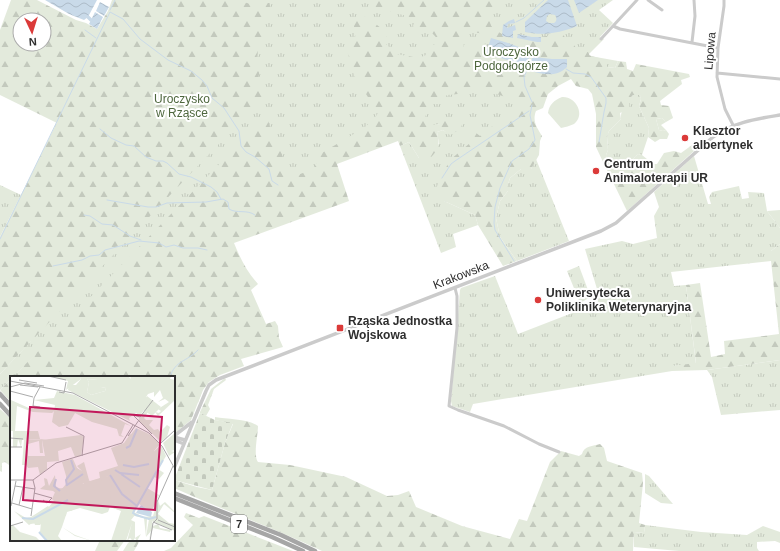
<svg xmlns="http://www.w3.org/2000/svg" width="780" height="551" viewBox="0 0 780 551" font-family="Arial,sans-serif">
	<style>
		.grass { fill: url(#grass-tufts) }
		.forest { fill: url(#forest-firs); fill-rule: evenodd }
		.cemetery { fill: url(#cemetery-stones) }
		.pitch { fill: #e3eadc }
		.water { fill: url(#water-waves); fill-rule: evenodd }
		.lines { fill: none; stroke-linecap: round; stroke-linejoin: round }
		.stream { stroke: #c9dae9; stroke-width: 1 }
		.canal { stroke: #c9dae9; stroke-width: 3.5 }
		.minor { stroke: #cbcbcb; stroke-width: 3 }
		.tertiary { stroke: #cbcbcb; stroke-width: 3.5 }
		.primary { stroke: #a6a6a6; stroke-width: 4.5 }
		.poi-dot { fill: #db3a39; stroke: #fff; stroke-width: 1.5 }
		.labels { text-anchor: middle; stroke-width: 4; stroke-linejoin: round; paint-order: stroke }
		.shield { fill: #fff; stroke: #6d6d6d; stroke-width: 1 }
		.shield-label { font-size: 11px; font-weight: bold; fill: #2e2e2e }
		.street-label { font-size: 12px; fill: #2e2e2e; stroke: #fff }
		.park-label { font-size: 12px; fill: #4e673e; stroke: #fff }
		.poi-label { font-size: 12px; font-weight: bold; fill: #2e2e2e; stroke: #fff; text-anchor: start }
		.inset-river { fill: none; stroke: #c9dae9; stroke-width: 2 }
		.inset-road { fill: none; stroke: #ababab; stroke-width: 1 }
		.view { fill: #c2185b; fill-opacity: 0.15; stroke: #c2185b; stroke-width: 2 }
		.inset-edge { fill: none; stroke: #2e2e2e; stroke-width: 2 }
	</style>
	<defs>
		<pattern id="grass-tufts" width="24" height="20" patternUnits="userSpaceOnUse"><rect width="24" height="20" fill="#e3eadc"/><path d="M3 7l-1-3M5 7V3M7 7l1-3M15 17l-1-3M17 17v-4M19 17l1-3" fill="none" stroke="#c3c9bd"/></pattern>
		<pattern id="forest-firs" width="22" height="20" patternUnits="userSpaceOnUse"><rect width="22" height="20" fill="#e3eadc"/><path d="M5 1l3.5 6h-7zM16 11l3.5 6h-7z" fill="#c3c9bd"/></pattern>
		<pattern id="cemetery-stones" width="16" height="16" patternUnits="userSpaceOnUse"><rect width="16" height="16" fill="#e3eadc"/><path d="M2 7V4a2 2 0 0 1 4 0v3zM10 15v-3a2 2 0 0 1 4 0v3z" fill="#c3c9bd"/></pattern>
		<pattern id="water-waves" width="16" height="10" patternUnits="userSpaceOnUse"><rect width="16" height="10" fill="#c9dae9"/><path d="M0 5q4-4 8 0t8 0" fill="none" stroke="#adbbc8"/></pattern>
	</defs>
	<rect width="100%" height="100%" fill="#fff"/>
	<path class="grass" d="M 116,0 L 613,0 L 599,10 L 613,23 L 600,37 L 604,39 L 588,55 L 599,58 L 590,77 L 569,78 L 518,105 L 444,201 L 475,215 L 478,225 L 453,234 L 456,247 L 441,253 L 400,146 L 409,142 L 419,158 L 439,144 L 437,132 L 443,130 L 446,132 L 440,124 L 431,126 L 158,228 L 157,229 L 203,389 L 198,403 L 174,377 L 38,352 L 13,377 L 11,377 L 11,379 L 0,390 L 0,374 L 31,341 L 0,240 Z
		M 607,59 L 618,61 L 615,68 L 607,67 Z
		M 640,94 L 641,99 L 639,106 L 649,128 L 648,137 L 642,155 L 638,154 L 632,160 L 631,167 L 618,181 L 613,182 L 604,164 L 607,162 L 606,155 L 608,150 L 607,137 L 609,131 L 621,119 C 620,112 626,99 633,95 C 634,95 639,95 640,94 Z
		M 662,118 L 666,122 L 661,125 L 666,130 L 663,131 L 659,130 L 656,119 Z
		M 694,156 L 708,204 L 711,204 L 709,197 L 712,192 L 739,186 L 742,199 L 749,198 L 748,192 L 764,193 L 767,211 L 780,228 L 780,244 L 771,251 L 771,261 L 671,272 L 674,286 L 686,285 L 696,364 L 673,366 L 672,371 L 473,404 L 470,412 L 452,406 L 451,401 L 460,290 L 461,288 L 495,276 L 518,334 L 598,303 L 597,289 L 585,249 L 622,241 L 633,244 L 657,238 L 654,216 L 659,207 L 654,192 Z
		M 536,159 L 569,241 L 517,261 L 500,237 L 496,218 L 500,201 L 508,191 L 508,184 L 510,178 L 521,169 L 531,169 Z
		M 0,185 L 21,195 L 0,237 Z
		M 579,266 L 588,290 L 581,293 L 581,294 L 588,290 L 591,296 L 589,298 L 580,303 L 567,271 Z
		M 780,360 L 780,410 L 721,415 L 712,377 L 707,370 Z
		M 645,474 L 649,476 L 673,504 L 661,503 L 645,493 Z
		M 645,525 L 701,532 L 747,535 L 763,526 L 780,532 L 780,543 L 775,541 L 757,542 L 757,548 L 759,551 L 679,551 L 634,547 L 634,532 L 644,533 Z"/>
	<path class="forest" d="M 11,0 L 37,0 L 76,20 L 86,23 L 97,29 L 108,11 L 112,0 L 235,0 L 251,4 L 269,3 L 270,6 L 256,59 L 260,70 L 257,83 L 259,86 L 266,88 L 268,92 L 0,374 L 0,237 L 57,123 L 0,95 L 0,30 ZM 20,20 L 44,20 L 44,44 L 20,44 Z
		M 379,0 L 422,0 L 429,2 L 433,0 L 496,0 L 497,7 L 491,8 C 493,24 484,24 502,34 L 502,36 L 508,38 L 508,43 L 491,38 L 479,33 L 465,32 L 462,35 L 465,53 L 471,53 L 470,48 L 476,41 L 479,41 L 489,45 L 486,53 L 492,57 L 508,60 L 507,66 L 514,66 L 528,72 L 531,71 L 529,65 L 531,60 L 528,59 L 530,55 L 530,51 L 533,51 L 528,47 L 530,41 L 537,42 L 541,41 L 541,37 L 562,33 L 570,45 L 574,45 L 578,51 L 588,52 L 590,56 L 607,59 L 607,67 L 615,68 L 618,61 L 626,62 L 627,69 L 633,71 L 636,64 L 689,74 L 690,77 L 681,80 L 682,84 L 660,101 L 661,105 L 669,106 L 673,118 L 666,122 L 662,118 L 656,119 L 659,130 L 663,131 L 666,130 L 669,134 L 667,139 L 660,139 L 655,142 L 648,137 L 649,128 L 639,106 L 641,99 L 640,95 L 633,95 L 629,99 L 629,109 L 620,113 L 621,119 L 609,131 L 607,137 L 608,150 L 606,155 L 607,162 L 604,164 L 596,147 L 596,114 L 592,94 L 588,89 L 576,86 L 571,79 L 558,86 L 548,94 L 543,108 L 536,111 C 532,121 537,128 542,136 L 540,141 L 539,155 L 531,169 L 526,170 L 521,169 L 510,178 L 508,184 L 508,191 L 500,201 L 496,218 L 500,237 L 517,261 L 503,266 L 478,225 L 475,215 L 444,201 L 436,189 L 440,179 L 450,160 L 470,143 L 464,134 L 471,129 L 480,136 L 513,110 L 517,105 L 511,99 L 494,93 L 470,89 L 458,94 L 447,95 L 438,104 L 430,104 L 425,117 L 431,125 L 440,124 L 448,118 L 457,119 L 460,118 L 464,121 L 459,130 L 450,135 L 443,130 L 437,132 C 440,148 439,149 428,160 L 419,158 L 409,142 L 400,146 L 398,141 L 337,164 L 349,201 L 234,243 C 240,258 247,272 258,284 L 251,290 L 266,324 L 275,321 L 278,326 L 279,338 L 283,347 L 241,359 L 244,366 L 220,375 L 209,382 L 203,390 L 191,420 L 174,434 L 174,377 L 13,377 L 264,118 L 268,120 L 274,142 L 281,151 L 285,165 L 286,176 L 289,178 L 314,169 L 320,154 L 364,128 L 375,118 L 378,113 L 354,75 L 347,50 C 361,40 353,36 354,22 L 360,15 L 368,18 L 386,32 L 387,38 L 386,44 L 396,54 L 419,58 L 426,55 L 434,45 L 437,39 C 432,31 426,29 416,31 L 413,26 L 416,19 L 373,6 Z
		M 699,140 L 703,143 L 627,211 L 613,182 L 618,180 L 618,174 L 621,171 L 628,170 L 631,167 L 632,160 L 638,154 L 642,155 L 653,164 L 657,164 L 664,153 L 674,151 L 681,153 Z
		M 780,210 L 780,228 L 767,211 Z
		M 780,244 L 780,360 L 707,370 L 672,371 L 672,366 L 696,363 L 686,285 L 700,283 L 711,357 L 725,354 L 724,341 L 779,334 L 771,261 L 771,251 Z
		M 623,285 L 626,302 L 604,308 L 600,288 Z
		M 225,378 L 226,380 L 214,389 L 208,405 L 210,409 L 206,416 L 200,413 L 200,412 L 211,389 Z
		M 11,379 L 11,402 L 0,390 Z
		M 0,409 L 11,419 L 11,474 L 9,465 L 5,462 L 2,463 L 2,472 L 0,471 Z
		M 215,417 C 227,419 249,419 258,426 C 258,435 253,456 258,462 L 290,465 L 346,477 L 387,496 L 398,495 L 409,491 L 416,507 L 462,526 L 510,539 L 519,519 L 527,521 L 550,462 L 561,451 L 579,456 L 582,454 C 584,446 593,446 600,444 L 604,448 L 607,461 L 642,473 L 643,483 L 639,523 L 645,525 L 644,533 L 634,532 L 633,551 L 322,551 C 274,528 223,510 174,488 L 174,480 L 197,487 L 212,490 L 225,443 L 233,424 L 215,420 Z
		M 186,513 L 199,518 L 204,516 L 293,551 L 164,551 L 171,548 L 193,525 L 184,517 Z
		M 100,540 L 125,540 L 117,551 L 95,551 Z
		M 132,540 L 139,542 L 134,551 L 123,551 L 128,543 Z"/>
	<path class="cemetery" d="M 200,413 L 215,420 L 233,423 L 225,443 L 212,490 L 174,480 Z"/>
	<path class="pitch" d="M 562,97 C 576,96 586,115 574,124 C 570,126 565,127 561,128 L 548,113 C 549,105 554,100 562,97 Z"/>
	<path class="water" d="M 45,0 L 97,0 L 88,17 L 84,20 L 69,14 Z
		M 548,0 L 568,0 L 577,26 C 561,33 542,36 525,32 L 525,22 ZM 550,14 L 555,15 C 557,18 557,21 554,23 L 549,23 L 546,21 L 547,16 Z
		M 574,0 L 598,0 L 579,13 Z
		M 100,2 L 109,7 L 104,16 L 96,11 Z
		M 95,12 L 103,17 L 97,29 L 89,24 Z
		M 514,19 L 515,23 L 508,24 L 507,28 L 515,25 L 516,30 L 513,31 L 513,38 L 502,36 L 503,25 L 509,21 Z
		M 518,34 L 532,37 L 541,37 L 541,42 L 537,42 L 517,38 Z
		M 491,38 L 508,43 L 530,51 C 531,56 528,61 525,65 L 522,65 L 498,57 L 488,56 L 486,53 Z
		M 533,57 L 552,59 L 567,59 L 567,67 C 557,77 544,75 531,71 C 527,67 530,62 533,57 Z"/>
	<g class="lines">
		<path class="stream" d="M 110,10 L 115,0
			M 516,22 L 524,18 L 544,0
			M 85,30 L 96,38
			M 525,65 L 527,70 L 524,77 L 525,86 L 532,102
			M 566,69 L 573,73 L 585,74 L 591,77 L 606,98 L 606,103 L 604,112 L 599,142
			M 100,129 L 111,138 L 126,145 L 134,146 L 146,157 L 156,161 L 163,161 L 167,163 L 179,174 L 191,177 L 211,187 L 217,192 L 221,199
			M 442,178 L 451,164 L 455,161 L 529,111
			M 107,200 L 148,207 L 156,207 L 167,203 L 206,202 L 223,199 L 228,202 L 229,209 C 237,214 247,209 255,215
			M 84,215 L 90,216 L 102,224 L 113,225 L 130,236 L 141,240
			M 0,239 L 110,12 L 123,19 L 140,39 L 168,60 L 191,71 L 202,80 L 207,86 L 212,98 L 224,108 L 239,131 L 241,146 L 246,152 L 255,157 L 269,169 L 272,181 L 278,185
			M 514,261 L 495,230 L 494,223 L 495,207 L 500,188 L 512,161 L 529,149 L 535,140 L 530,115 L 532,105
			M 53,266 L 82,260 L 90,256 L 99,255 L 105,250 L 139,241 L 159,243 L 166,247 L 174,245 L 183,248 L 198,248 L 207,250
			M 170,377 C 175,360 187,362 198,350"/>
		<path class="canal" d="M 88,17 L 91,20"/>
		<path class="minor" d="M 637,0 L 613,26 L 620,29 L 718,48
			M 648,0 L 662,10
			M 724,0 L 724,6 L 718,48 L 717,77 L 725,109 L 733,125
			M 601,39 L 613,26
			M 692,42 L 695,16 L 694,0
			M 717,73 L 780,79
			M 455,288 L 457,296 L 457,328 L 449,406 L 458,410 L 504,426 L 539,444 L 559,452"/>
		<path class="tertiary" d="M 174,436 L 192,422
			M 174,437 L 185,440
			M 174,440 L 184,444
			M 174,468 L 206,391 L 209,385 L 216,380 L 601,231 L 616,223 L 713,137 C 734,122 756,119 780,115"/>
		<path class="primary" d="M 0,394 L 11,406
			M 0,404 L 11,416
			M 174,493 L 281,535 L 315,551
			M 174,498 L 272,537 L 303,551"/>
	</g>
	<g class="poi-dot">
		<circle cx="685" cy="138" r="4"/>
		<circle cx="596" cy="171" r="4"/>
		<circle cx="538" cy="300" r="4"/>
		<rect x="336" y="324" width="8" height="8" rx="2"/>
	</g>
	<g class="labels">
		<rect class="shield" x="231" y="515" width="16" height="18" rx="3"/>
		<g class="shield-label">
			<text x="239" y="528">7</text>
		</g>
		<g class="street-label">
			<text transform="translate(710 51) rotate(-85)" y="4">Lipowa</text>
			<text transform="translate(461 275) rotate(-21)" y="4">Krakowska</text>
		</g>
		<g class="park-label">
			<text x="511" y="56">Uroczysko<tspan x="511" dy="14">Podgołogórze</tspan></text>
			<text x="182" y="103">Uroczysko<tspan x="182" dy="14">w Rząsce</tspan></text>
		</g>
		<g class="poi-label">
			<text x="693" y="135">Klasztor<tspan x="693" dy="14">albertynek</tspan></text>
			<text x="604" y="168">Centrum<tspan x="604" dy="14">Animaloterapii UR</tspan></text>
			<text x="546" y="297">Uniwersytecka<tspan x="546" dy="14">Poliklinika Weterynaryjna</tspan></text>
			<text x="348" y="325">Rząska Jednostka<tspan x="348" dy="14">Wojskowa</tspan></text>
		</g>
	</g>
	<g transform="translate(10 376)">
		<rect width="165" height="165" fill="#fff"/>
		<path d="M 41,0 L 69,0 L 71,3 L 56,14 L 58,5 ZM 77,3 L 88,4 L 91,11 L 96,12 L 95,15 L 81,19 L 77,16 L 79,6 ZM 1,24 L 21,33 L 24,33 L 24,26 L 24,30 L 45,34 L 42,37 L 23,36 L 7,30 L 5,55 L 28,55 L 30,63 L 12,64 L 11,71 L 8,63 L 7,71 L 3,71 L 3,55 L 0,55 ZM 120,58 L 143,74 L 150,68 L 144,75 L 148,93 L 154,97 L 149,103 L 144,101 L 122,138 L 125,139 L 121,144 L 125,146 L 125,162 L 131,158 L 127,165 L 125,162 L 123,165 L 120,162 L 117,165 L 122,147 L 116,165 L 101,165 L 111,135 L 100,131 L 98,136 L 92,138 L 70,132 L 57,136 L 52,151 L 65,159 L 82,165 L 65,160 L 52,151 L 48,160 L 52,165 L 38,165 L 30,156 L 31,147 L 19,148 L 16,145 L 37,133 L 44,125 L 42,123 L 46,114 L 59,110 L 52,86 L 61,83 L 64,91 L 72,95 L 67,90 L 74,86 L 79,104 L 72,108 L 121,93 L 115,66 ZM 71,59 L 74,61 L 71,80 L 65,81 L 61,71 L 48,75 L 49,85 L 37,86 L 37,93 L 30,99 L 28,91 L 18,92 L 14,85 L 18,80 L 35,80 L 32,64 ZM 139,143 L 142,144 L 143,150 L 148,148 L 150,152 L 161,154 L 160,156 L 143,152 L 139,164 L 141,155 L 136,161 ZM 3,149 L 10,156 L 26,161 L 30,165 L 0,165 L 0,150 Z" fill="#e3eadc"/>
		<path d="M 69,0 L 118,0 L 121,3 L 120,0 L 161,0 L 160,3 L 165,4 L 165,24 L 148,40 L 145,36 L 149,37 L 151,35 L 148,33 L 159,26 L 155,23 L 148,26 L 153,22 L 150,14 L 144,21 L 144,16 L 138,18 L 136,21 L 138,28 L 130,40 L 126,37 L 119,42 L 120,45 L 58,14 L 59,9 L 66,9 L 71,3 ZM 77,3 L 88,4 L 86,10 L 96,12 L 95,15 L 81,19 L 77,16 L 79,6 ZM 47,15 L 65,19 L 121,50 L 115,48 L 111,59 L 114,61 L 109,60 L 107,53 L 82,46 L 65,37 L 58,49 L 49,51 L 42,46 L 45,29 L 24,24 L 44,22 ZM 135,35 L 138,36 L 134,42 L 136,44 L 143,44 L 139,49 L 144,54 L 148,53 L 150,56 L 157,49 L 160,51 L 157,61 L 151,66 L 128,44 ZM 126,52 L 141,59 L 150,68 L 102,111 L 98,100 L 83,109 L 87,121 L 86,126 L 79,120 L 72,122 L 82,128 L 78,133 L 73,128 L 61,135 L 57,132 L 56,140 L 41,140 L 36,147 L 34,145 L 30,149 L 25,149 L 24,146 L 19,149 L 4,135 L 16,142 L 21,141 L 38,130 L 41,133 L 53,127 L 60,130 L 63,124 L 60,120 L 67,123 L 67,119 L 65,121 L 57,115 L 56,120 L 51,121 L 43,115 L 30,113 L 35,109 L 34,102 L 37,103 L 39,110 L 45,99 L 46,111 L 52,113 L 56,108 L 56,101 L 63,94 L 61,83 L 63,83 L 67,92 L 74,97 L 68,106 L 65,105 L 60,111 L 67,113 L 74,111 L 74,107 L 68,108 L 75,102 L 80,105 L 90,102 L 89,96 L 108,90 L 101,72 L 114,67 ZM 165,57 L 165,74 L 161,75 L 165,76 L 159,80 L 153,67 ZM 36,63 L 32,64 L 33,77 L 30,77 L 29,65 L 18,68 L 18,82 L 15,85 L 18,89 L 12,89 L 14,64 ZM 151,69 L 156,80 L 137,112 L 149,119 L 146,127 L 141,135 L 129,128 L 124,136 L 133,141 L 143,140 L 148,124 L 150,130 L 155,126 L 165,136 L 165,137 L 154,128 L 148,138 L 159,147 L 165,148 L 165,155 L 137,143 L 136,161 L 134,142 L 120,139 L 117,136 L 108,156 L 112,140 L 105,163 L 113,135 L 100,131 L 101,115 Z" fill="#e3eadc" fill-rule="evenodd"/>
		<path d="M 137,20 L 151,31 L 142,40 L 129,31 Z" fill="#e3eadc"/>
		<path d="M 131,129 L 142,136 L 141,141 L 126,137 Z" fill="#c9dae9"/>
		<path class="inset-river" d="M 116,72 L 120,70 L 127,53M 113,89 L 124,91 L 139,88M 105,94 L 110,97 L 129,99M 111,98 L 130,111M 100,99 L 112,118 L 127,130 L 153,84M 46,103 L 44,110 L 50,115M 57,109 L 73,98M 57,110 L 56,104 L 64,93 L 61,84M 126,131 L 123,137 L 126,139 L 139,143 L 146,141M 12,142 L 23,143 L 58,124M 29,156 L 37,165"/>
		<path class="inset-road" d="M 38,0 L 56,4M 9,4 L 27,7M 0,5 L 63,17 L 139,57 L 152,70 L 165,93M 10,9 L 28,11M 0,11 L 15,7 L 34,10M 0,15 L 23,21M 49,16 L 54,17 L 56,6M 24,22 L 30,11M 24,22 L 23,30 L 30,31M 56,51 L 74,60 L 72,80M 142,58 L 123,39 L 130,41 L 143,24M 118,60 L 129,44M 0,62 L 13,63M 0,66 L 0,71 L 12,71M 151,67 L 165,54M 0,104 L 23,104 L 46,87 L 112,67 L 123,49M 5,110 L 25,113M 24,117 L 42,122 L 37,127 L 33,124M 2,127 L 22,133M 9,129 L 13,111M 1,130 L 6,105M 21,140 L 25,112 L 23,104M 147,143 L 147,126 L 163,90M 148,144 L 165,151M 143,146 L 162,154M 0,150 L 13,146M 140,165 L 143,147 L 147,143"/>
		<path class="view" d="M 20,31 L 152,41 L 145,134 L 13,124 Z"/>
		<rect width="165" height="165" class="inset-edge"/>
	</g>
	<g transform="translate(32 32) rotate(176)"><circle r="19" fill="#ffffff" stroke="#ababab"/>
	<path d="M0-3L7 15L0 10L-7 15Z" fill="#db3a39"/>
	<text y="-6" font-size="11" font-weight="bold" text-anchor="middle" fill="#2e2e2e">N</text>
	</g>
</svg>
